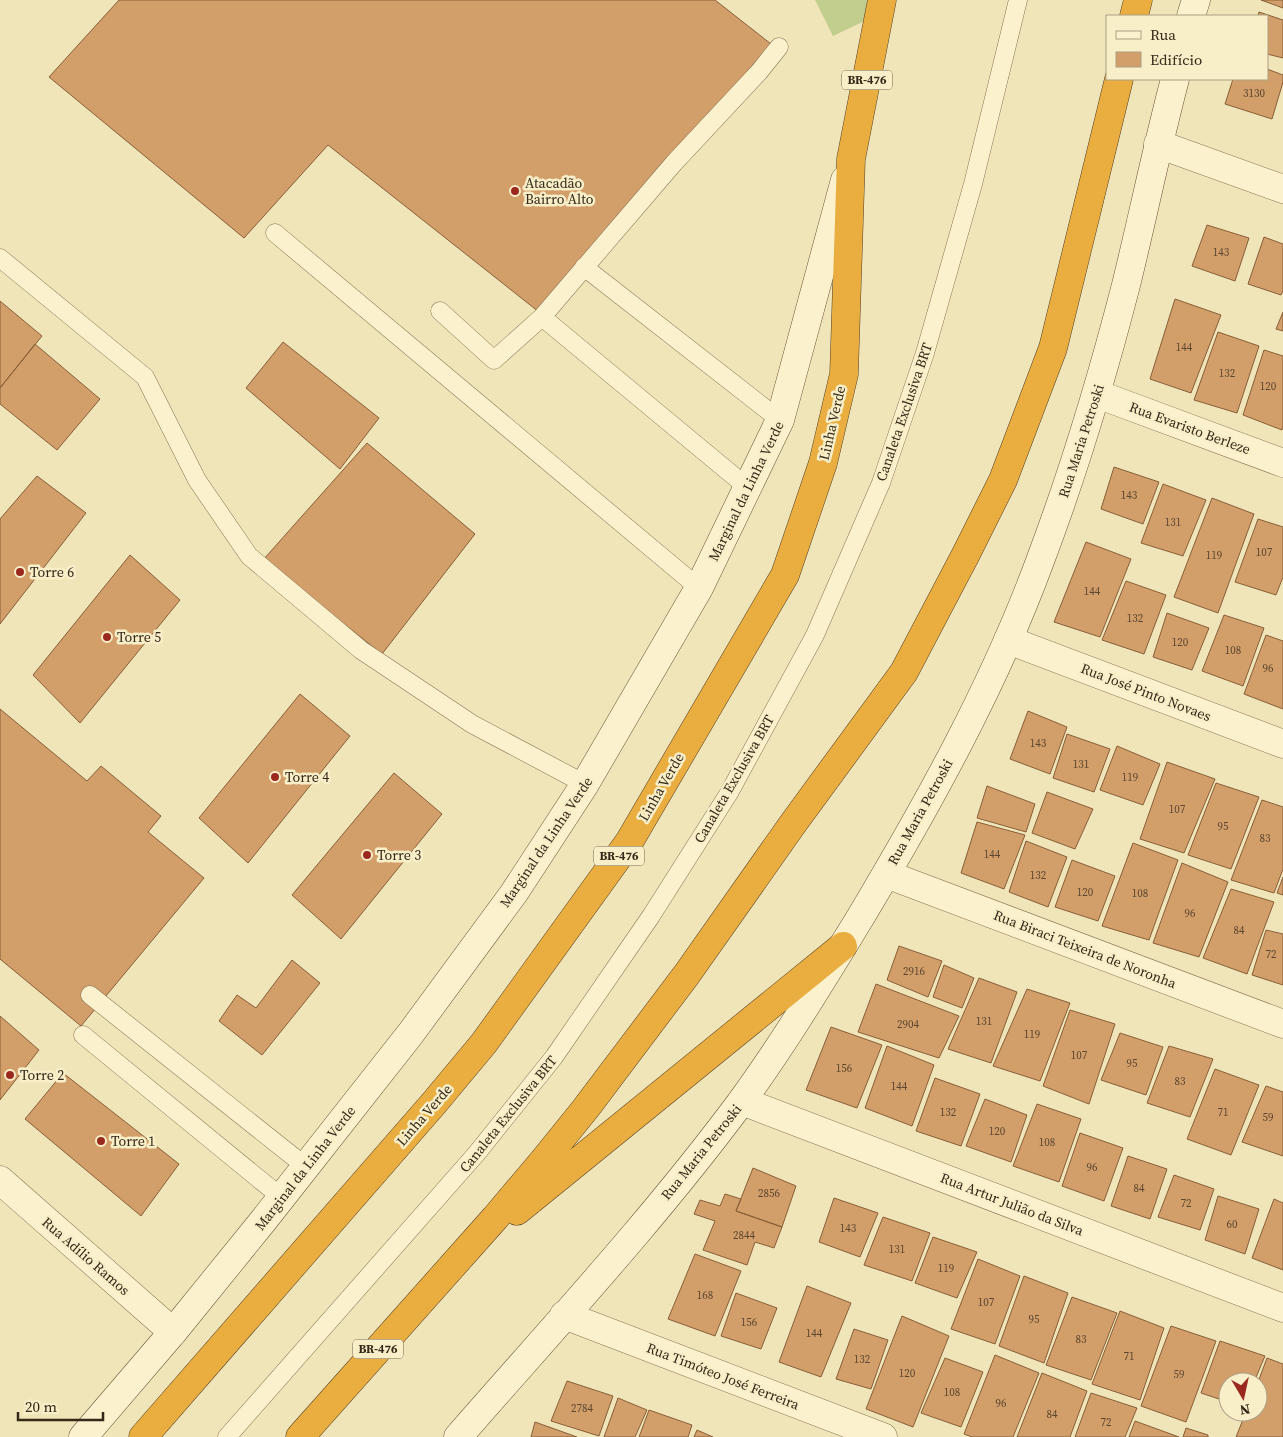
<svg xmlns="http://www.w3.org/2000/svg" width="1283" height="1437" viewBox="0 0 1283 1437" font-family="'Source Serif 4',serif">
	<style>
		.green { fill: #c1ce8d }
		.building { fill: #d29f6b; stroke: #885e37 }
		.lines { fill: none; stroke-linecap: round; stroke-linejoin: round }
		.lane-casing { stroke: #877353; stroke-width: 19 }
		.street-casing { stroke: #877353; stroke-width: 29 }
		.secondary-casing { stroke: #695436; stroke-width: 29 }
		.highway-casing { stroke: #544028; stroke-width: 29 }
		.lane { stroke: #fbf1cc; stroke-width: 18 }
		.street { stroke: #fbf1cc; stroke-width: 28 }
		.secondary { stroke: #fbf1cc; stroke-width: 28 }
		.highway { stroke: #e9ad40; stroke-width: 28 }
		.poi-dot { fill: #9a281f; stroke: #f8eec8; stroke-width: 2 }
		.labels { text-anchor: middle; stroke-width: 5; stroke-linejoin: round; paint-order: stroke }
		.number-label { font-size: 11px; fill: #5c462e }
		.shield { fill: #f8eec8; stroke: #70644e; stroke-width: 1 }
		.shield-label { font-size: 12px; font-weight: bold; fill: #352919 }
		.poi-label { font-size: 14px; fill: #352919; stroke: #f8eec8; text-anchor: start }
		.street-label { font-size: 14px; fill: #352919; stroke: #f8eec8 }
	</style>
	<rect width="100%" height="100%" fill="#f0e5b9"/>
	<path class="green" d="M 815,0 L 870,0 L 873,17 L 833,36 Z"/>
	<path class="building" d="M 119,0 L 715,0 L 771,44 L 539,312 L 328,145 L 244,238 L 49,77 Z
		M 1261,0 L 1283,0 L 1283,8 Z
		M 1259,12 L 1283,20 L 1283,58 L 1267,54 L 1267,16 L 1258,16 Z
		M 1267,69 L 1283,75 L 1283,82 L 1272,119 L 1225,104 L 1233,79 L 1267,79 Z
		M 1207,225 L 1249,238 L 1235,281 L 1192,266 Z
		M 1264,237 L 1283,244 L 1283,291 L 1281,295 L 1248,284 Z
		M 1175,299 L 1221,315 L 1191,393 L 1150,379 Z
		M 0,301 L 42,336 L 0,388 Z
		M 1283,312 L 1283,331 L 1276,329 Z
		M 1218,332 L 1259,346 L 1237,413 L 1194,400 Z
		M 283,342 L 379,418 L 340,469 L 246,388 Z
		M 35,344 L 100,399 L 57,450 L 0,404 L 0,388 Z
		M 1264,350 L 1283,356 L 1283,426 L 1282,430 L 1243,415 Z
		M 367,443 L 475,534 L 382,654 L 263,560 Z
		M 1114,467 L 1159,482 L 1143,524 L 1101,509 Z
		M 37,476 L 86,513 L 0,624 L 0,519 Z
		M 1163,484 L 1206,500 L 1183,556 L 1141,543 Z
		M 1212,498 L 1254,514 L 1218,613 L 1174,597 Z
		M 1258,519 L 1283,527 L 1283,577 L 1276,595 L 1235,582 Z
		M 1086,542 L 1131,559 L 1100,637 L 1054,622 Z
		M 130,555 L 180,600 L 80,723 L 33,675 Z
		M 1126,581 L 1166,595 L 1144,654 L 1102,640 Z
		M 1167,613 L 1209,628 L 1192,670 L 1153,657 Z
		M 1224,615 L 1264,628 L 1243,686 L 1202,671 Z
		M 1266,635 L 1283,641 L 1283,709 L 1244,694 Z
		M 300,694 L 350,736 L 248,863 L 199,818 Z
		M 0,709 L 87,781 L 101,766 L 161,816 L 148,832 L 204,878 L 81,1026 L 0,959 Z
		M 1028,711 L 1067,727 L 1050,774 L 1010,759 Z
		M 1067,734 L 1110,749 L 1094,792 L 1053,778 Z
		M 1117,746 L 1160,764 L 1143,805 L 1100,790 Z
		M 1167,762 L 1215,779 L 1184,853 L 1140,839 Z
		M 394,773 L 442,814 L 341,939 L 292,895 Z
		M 1216,783 L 1259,797 L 1231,869 L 1188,855 Z
		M 987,786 L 1035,804 L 1026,832 L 977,818 Z
		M 1047,792 L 1093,809 L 1075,849 L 1032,833 Z
		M 1262,800 L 1283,807 L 1283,869 L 1274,893 L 1231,880 Z
		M 977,822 L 1025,835 L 1004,889 L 961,873 Z
		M 1026,841 L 1067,857 L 1048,907 L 1009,892 Z
		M 1133,843 L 1178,860 L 1149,940 L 1102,926 Z
		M 1072,860 L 1115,876 L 1098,921 L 1055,907 Z
		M 1182,863 L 1228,882 L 1199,957 L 1153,943 Z
		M 1283,877 L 1283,895 L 1277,893 Z
		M 1231,889 L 1274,902 L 1247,974 L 1203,958 Z
		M 1266,930 L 1283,934 L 1283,985 L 1252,975 Z
		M 899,946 L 942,961 L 928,997 L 887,980 Z
		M 292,960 L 320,983 L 262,1055 L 219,1021 L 237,995 L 256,1008 Z
		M 944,965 L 974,978 L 962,1008 L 933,997 Z
		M 979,978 L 1017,992 L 991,1063 L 948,1049 Z
		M 876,984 L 959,1016 L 939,1058 L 858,1032 Z
		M 1027,989 L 1070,1003 L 1040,1081 L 993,1066 Z
		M 1070,1010 L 1115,1024 L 1089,1104 L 1043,1086 Z
		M 0,1016 L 39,1050 L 0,1100 Z
		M 831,1027 L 882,1045 L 857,1108 L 806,1090 Z
		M 1120,1033 L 1163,1047 L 1146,1095 L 1101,1080 Z
		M 887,1046 L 934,1065 L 912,1126 L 865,1108 Z
		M 1169,1046 L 1213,1059 L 1190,1117 L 1147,1103 Z
		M 1215,1069 L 1259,1085 L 1231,1155 L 1187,1139 Z
		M 63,1073 L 179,1164 L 141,1216 L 25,1119 Z
		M 935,1078 L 980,1094 L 961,1146 L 916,1131 Z
		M 1266,1086 L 1283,1092 L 1283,1156 L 1242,1142 Z
		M 985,1099 L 1027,1115 L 1011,1162 L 966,1146 Z
		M 1037,1104 L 1081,1119 L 1059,1182 L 1013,1166 Z
		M 1080,1133 L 1123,1148 L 1104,1201 L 1062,1186 Z
		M 1128,1156 L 1167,1169 L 1150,1219 L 1111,1206 Z
		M 753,1168 L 796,1186 L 782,1227 L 736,1211 Z
		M 1174,1175 L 1214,1189 L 1200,1230 L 1158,1217 Z
		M 725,1194 L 741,1199 L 736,1211 L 782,1227 L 774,1248 L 755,1242 L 747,1265 L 703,1250 L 715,1221 L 694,1214 L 700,1200 L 720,1206 Z
		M 1218,1196 L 1259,1209 L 1245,1254 L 1205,1240 Z
		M 834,1198 L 878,1213 L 860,1257 L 819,1242 Z
		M 1274,1199 L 1283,1203 L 1283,1270 L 1252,1258 Z
		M 883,1217 L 930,1233 L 912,1281 L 864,1265 Z
		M 933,1237 L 977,1252 L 957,1298 L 915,1283 Z
		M 695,1254 L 741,1271 L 715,1336 L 668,1319 Z
		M 978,1259 L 1020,1276 L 995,1344 L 951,1329 Z
		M 1024,1276 L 1068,1293 L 1044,1363 L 999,1346 Z
		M 807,1286 L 851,1303 L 821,1377 L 779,1362 Z
		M 736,1293 L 777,1308 L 761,1349 L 721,1336 Z
		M 1072,1297 L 1117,1313 L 1091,1380 L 1046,1365 Z
		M 1120,1311 L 1164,1328 L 1140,1400 L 1092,1384 Z
		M 902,1316 L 949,1336 L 913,1427 L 866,1409 Z
		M 1171,1326 L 1216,1341 L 1186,1422 L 1141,1406 Z
		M 854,1329 L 888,1340 L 871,1389 L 836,1379 Z
		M 1220,1341 L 1265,1356 L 1254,1382 L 1228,1382 L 1228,1402 L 1201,1393 Z
		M 995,1355 L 1039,1373 L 1013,1437 L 972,1437 L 964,1434 Z
		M 945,1358 L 983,1372 L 961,1427 L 921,1413 Z
		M 1267,1358 L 1283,1364 L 1283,1437 L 1236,1437 L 1246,1412 L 1258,1412 L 1258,1382 Z
		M 1042,1373 L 1087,1391 L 1070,1437 L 1017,1437 Z
		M 567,1381 L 613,1396 L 599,1436 L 551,1421 Z
		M 1091,1393 L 1137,1408 L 1125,1437 L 1075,1437 Z
		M 618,1398 L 647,1410 L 635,1437 L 604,1437 Z
		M 649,1410 L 692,1425 L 688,1437 L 639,1437 Z
		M 1135,1421 L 1179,1437 L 1129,1437 Z
		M 535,1422 L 577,1437 L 531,1437 Z
		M 1186,1428 L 1208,1435 L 1208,1437 L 1183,1437 Z
		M 697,1430 L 713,1437 L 694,1437 Z"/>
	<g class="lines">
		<defs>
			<path id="lane" d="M 275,233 L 699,588
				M 0,258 L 145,377 L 197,480 L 249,556 L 361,650 L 472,724 L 585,784
				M 584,267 L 780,420
				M 440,311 L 494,360 L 542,317 L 674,163 L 759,72 L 779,47
				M 542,317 L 747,487
				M 90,995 L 305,1166
				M 83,1035 L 281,1197
				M 227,1437 L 477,1153 L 554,1057 L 651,916 L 729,793 L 815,635 L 881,483 L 925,353 L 973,184 L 1018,0"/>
			<path id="street" d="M 1158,144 L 1283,189
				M 1097,394 L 1283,463
				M 1008,640 L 1283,744
				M 886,874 L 1283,1024
				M 742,1101 L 1283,1308
				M 0,1180 L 173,1332
				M 564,1315 L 883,1437"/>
			<path id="secondary" d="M 1191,16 L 1196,0
				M 83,1437 L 173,1332 L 263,1221 L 411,1033 L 514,893 L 585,784 L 699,588 L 780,420 L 845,180
				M 458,1437 C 554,1327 654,1219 741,1102 C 784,1043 822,980 860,918 C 928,804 994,686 1040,561 C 1074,471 1102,378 1126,285 C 1143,216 1157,147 1175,79"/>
			<path id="highway" d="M 1134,16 L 1138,0
				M 517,1211 L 843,946
				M 143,1437 L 434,1103 L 484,1043 L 629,842 L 785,575 L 823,463 L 844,374 L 851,159 L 882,0
				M 300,1437 L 495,1218 L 544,1160 L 586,1108 L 687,974 L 792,825 L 904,672 L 966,554 L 1003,480 L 1053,348 L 1119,79"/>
		</defs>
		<use href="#lane" class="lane-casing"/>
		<use href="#street" class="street-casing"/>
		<use href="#secondary" class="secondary-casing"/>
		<use href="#highway" class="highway-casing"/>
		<use href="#lane" class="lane"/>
		<use href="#street" class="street"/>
		<use href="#secondary" class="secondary"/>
		<use href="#highway" class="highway"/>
	</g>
	<g class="poi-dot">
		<circle cx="515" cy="191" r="5"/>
		<circle cx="20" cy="572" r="5"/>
		<circle cx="107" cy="637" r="5"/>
		<circle cx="275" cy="777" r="5"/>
		<circle cx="367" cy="855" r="5"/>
		<circle cx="10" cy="1075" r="5"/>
		<circle cx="101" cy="1141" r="5"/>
	</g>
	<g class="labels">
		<g class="number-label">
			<text x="1254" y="97">3130</text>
			<text x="1221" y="256">143</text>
			<text x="1184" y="351">144</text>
			<text x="1227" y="377">132</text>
			<text x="1268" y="390">120</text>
			<text x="1129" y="499">143</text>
			<text x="1173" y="526">131</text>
			<text x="1264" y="556">107</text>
			<text x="1214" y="559">119</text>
			<text x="1092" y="595">144</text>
			<text x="1135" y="622">132</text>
			<text x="1180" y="646">120</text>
			<text x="1233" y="654">108</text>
			<text x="1268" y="672">96</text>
			<text x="1038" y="747">143</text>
			<text x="1081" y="768">131</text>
			<text x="1130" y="781">119</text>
			<text x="1177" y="813">107</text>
			<text x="1223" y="830">95</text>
			<text x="1265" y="842">83</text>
			<text x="992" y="858">144</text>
			<text x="1038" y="879">132</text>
			<text x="1085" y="896">120</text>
			<text x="1140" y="897">108</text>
			<text x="1190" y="917">96</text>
			<text x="1239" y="934">84</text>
			<text x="1271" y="958">72</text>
			<text x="914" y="975">2916</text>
			<text x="984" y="1025">131</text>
			<text x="908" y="1028">2904</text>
			<text x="1032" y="1038">119</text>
			<text x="1079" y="1059">107</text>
			<text x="1132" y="1067">95</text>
			<text x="844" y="1072">156</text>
			<text x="1180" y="1085">83</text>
			<text x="899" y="1090">144</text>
			<text x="948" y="1116">132</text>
			<text x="1223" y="1116">71</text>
			<text x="1268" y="1121">59</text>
			<text x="997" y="1135">120</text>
			<text x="1047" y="1146">108</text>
			<text x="1092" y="1171">96</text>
			<text x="1139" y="1192">84</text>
			<text x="769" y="1197">2856</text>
			<text x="1186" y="1207">72</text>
			<text x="1232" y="1228">60</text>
			<text x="848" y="1232">143</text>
			<text x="744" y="1239">2844</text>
			<text x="897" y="1253">131</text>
			<text x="946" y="1272">119</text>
			<text x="705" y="1299">168</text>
			<text x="986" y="1306">107</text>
			<text x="1034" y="1323">95</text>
			<text x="749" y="1326">156</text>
			<text x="814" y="1337">144</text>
			<text x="1081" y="1343">83</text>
			<text x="1129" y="1360">71</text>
			<text x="862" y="1363">132</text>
			<text x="907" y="1377">120</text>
			<text x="1179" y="1378">59</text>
			<text x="952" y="1396">108</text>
			<text x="1001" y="1407">96</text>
			<text x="582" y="1412">2784</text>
			<text x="1052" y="1418">84</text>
			<text x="1106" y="1426">72</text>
		</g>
		<g class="shield">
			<rect x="842" y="70.5" width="50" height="19" rx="4"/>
			<rect x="594" y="846.5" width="50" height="19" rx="4"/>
			<rect x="353" y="1339.5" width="50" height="19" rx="4"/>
		</g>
		<g class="shield-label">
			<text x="867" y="84">BR-476</text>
			<text x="619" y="860">BR-476</text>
			<text x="378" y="1353">BR-476</text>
		</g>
		<g class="poi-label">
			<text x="525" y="188">Atacadão<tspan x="525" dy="16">Bairro Alto</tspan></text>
			<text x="30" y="577">Torre 6</text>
			<text x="117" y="642">Torre 5</text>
			<text x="285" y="782">Torre 4</text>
			<text x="377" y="860">Torre 3</text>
			<text x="20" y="1080">Torre 2</text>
			<text x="111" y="1146">Torre 1</text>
		</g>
		<g class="street-label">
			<text transform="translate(904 412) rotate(-71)" y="5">Canaleta Exclusiva BRT</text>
			<text transform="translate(832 423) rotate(-77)" y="5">Linha Verde</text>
			<text transform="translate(1190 428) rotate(20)" y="5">Rua Evaristo Berleze</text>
			<text transform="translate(1081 441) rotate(-72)" y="5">Rua Maria Petroski</text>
			<text transform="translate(746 491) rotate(-64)" y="5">Marginal da Linha Verde</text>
			<text transform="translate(1146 692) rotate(21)" y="5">Rua José Pinto Novaes</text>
			<text transform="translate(734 779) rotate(-60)" y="5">Canaleta Exclusiva BRT</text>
			<text transform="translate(661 787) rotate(-60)" y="5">Linha Verde</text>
			<text transform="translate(920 812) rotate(-61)" y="5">Rua Maria Petroski</text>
			<text transform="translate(546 842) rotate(-56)" y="5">Marginal da Linha Verde</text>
			<text transform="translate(1085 949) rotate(21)" y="5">Rua Biraci Teixeira de Noronha</text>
			<text transform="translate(508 1114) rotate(-51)" y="5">Canaleta Exclusiva BRT</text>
			<text transform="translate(424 1115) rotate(-49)" y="5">Linha Verde</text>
			<text transform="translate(701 1152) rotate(-51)" y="5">Rua Maria Petroski</text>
			<text transform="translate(305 1168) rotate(-52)" y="5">Marginal da Linha Verde</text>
			<text transform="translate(1012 1204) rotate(21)" y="5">Rua Artur Julião da Silva</text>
			<text transform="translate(86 1256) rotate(41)" y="5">Rua Adílio Ramos</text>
			<text transform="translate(723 1376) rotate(21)" y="5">Rua Timóteo José Ferreira</text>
		</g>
	</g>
	<rect x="1106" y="15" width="162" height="65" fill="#f8eec8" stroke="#aa9f82"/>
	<rect x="1116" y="31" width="25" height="8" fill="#fbf1cc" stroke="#aa9f82"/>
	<text x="1150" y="40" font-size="15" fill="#352919">Rua</text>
	<rect x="1116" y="52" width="25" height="15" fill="#d29f6b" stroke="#aa9f82"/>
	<text x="1150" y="65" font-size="15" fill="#352919">Edifício</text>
	<g transform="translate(1243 1397) rotate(171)"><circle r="24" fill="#f8eec8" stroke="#aa9f82"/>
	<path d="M0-4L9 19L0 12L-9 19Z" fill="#9a281f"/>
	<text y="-8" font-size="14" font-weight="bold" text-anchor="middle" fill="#352919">N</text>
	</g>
	<path d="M18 1412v8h85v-8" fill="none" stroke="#352919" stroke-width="2.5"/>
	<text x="25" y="1412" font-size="15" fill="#352919" stroke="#f8eec8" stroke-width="4" paint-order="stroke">20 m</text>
</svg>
